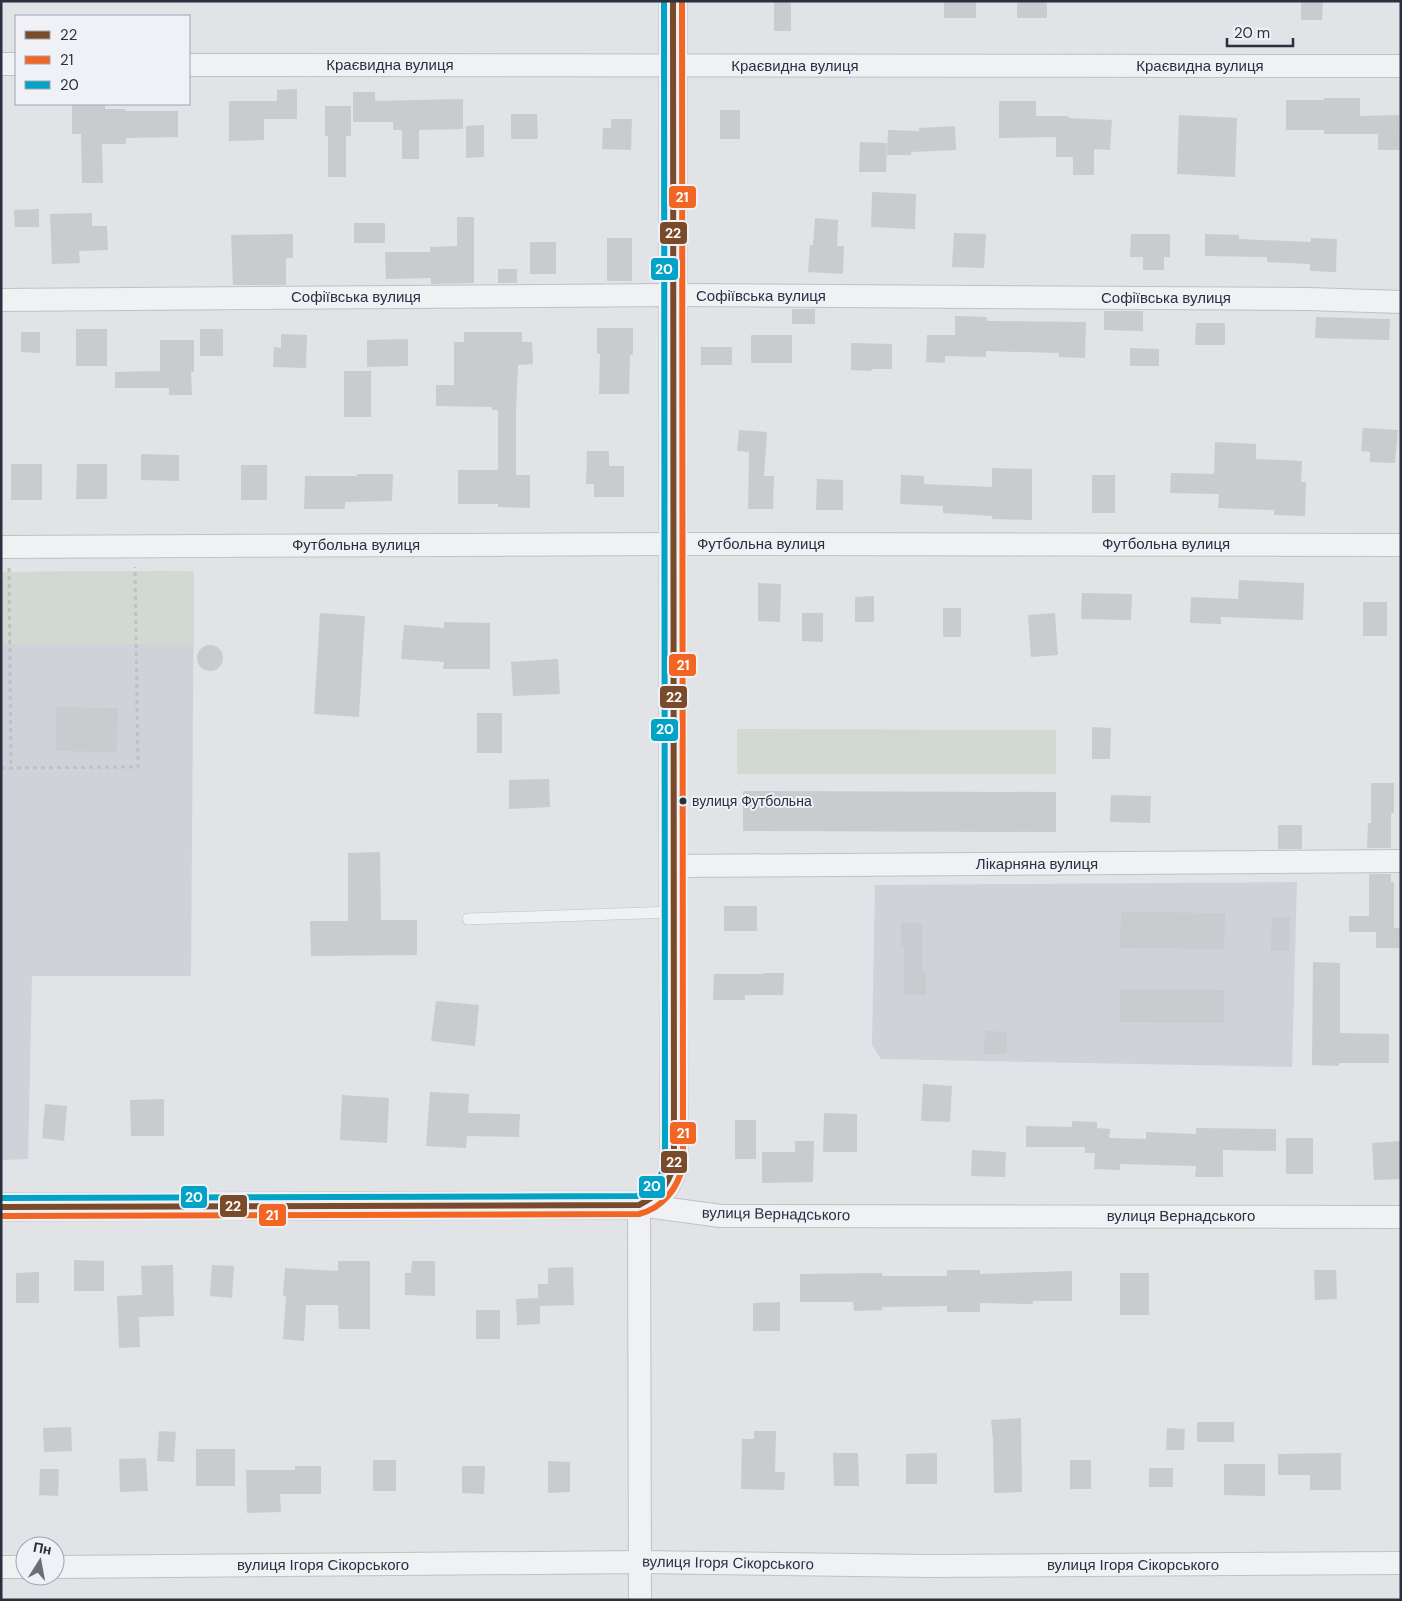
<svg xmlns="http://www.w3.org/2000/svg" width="1402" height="1601" viewBox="0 0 1402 1601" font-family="'DM Sans',sans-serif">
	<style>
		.built { fill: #d0d2d9 }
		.green { fill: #d1d9d2 }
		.building { fill: #c9cbce }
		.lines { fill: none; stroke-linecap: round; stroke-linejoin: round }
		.service-casing { stroke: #bfc1c4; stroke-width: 12 }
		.minor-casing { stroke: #bfc1c4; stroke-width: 24 }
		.tertiary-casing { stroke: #bfc1c4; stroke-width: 29 }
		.path { stroke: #c0c1c6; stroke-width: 3; stroke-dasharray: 4 4; stroke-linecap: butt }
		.service { stroke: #f0f1f3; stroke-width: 11 }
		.minor { stroke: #f0f1f3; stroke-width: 22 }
		.tertiary { stroke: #f0f1f3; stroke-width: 28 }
		.bus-1-casing { stroke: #eff1f6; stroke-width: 10 }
		.bus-2-casing { stroke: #eff1f6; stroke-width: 10 }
		.bus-3-casing { stroke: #eff1f6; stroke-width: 10 }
		.bus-1 { stroke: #7a4b2a; stroke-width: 6 }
		.bus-2 { stroke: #f26522; stroke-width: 6 }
		.bus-3 { stroke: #02a3c7; stroke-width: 6 }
		.bus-dot { fill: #29303e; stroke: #eff1f6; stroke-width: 2 }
		.labels { text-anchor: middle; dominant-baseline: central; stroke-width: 4; stroke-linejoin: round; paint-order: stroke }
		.bus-label { font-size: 14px; fill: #29303e; stroke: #eff1f6; text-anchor: start }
		.street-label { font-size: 15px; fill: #29303e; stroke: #eff1f6 }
		.line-badge { stroke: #eff1f6; stroke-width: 2 }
		.badge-label { font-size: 14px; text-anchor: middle; font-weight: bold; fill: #fff }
	</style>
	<rect width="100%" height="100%" fill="#e1e3e6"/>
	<g class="built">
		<polygon points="194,571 191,976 32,976 28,1159 1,1160 1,572"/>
		<polygon points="1297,882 1292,1067 881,1059 872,1045 875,885"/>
	</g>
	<g class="green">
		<polygon points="194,571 194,645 1,644 1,572"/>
		<polygon points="737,729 1056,730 1056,774 737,774"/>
	</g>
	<g class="building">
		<rect x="774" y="1" width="17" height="30"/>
		<rect x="944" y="1" width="32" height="17"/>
		<rect x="1017" y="1" width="30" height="17"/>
		<polygon points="1301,1 1323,1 1322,20 1301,20"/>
		<polygon points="297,89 297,119 264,119 264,140 229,141 229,101 277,101 277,90"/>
		<polygon points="353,92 375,92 375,101 463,99 463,129 419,130 419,159 402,159 402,130 393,130 393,122 353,122"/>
		<polygon points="1324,98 1360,98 1360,116 1399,115 1400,150 1378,150 1378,134 1324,134 1324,130 1286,130 1286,100 1324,100"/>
		<polygon points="999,101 1036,101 1036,116 1069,116 1068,118 1112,120 1110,150 1094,149 1094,175 1073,175 1073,157 1056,157 1056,137 999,138"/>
		<polygon points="72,104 105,104 105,109 125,109 125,111 178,111 178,137 126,138 126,144 102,144 103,183 82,183 81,134 72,134"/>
		<polygon points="325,106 351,106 351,136 346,136 346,177 328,177 328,136 325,136"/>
		<rect x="720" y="110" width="20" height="29"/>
		<polygon points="511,114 537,114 538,139 511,139"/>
		<polygon points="1179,115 1237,118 1235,177 1177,174"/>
		<polygon points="611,119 632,119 631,150 602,149 603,128 611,128"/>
		<polygon points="484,125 484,157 466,158 466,126"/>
		<polygon points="955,126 956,150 911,152 911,155 887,155 888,130 919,131 919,128"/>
		<polygon points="860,142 887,143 886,172 859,172"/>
		<polygon points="872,192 916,194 915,229 871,227"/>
		<polygon points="39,209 39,227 15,227 14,210"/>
		<polygon points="92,213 92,226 107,226 108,250 79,251 80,263 52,264 50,214"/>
		<polygon points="457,217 474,217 474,283 431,284 431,278 386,279 385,252 430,252 430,247 457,246"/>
		<polygon points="815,218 838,220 837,246 844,246 843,274 808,272 810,245 813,245"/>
		<rect x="354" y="223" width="31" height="20"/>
		<polygon points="954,233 986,234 984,268 952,267"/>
		<polygon points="293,234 293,258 286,258 286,285 233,285 231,235"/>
		<polygon points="1131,234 1170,234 1170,257 1164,257 1164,270 1143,270 1143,257 1130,257"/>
		<polygon points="1205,234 1239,235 1239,239 1311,242 1311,238 1337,239 1336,272 1310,271 1310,264 1267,262 1267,257 1205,256"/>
		<rect x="607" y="238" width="25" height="43"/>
		<rect x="530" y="242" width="26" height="32"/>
		<rect x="498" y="269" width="19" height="14"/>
		<rect x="792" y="309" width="23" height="15"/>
		<polygon points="1104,311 1143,311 1143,331 1104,330"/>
		<polygon points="955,316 987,317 987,321 1086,322 1085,358 1059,357 1059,353 986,351 986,357 945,356 945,363 926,362 927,335 955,335"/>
		<polygon points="1316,317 1390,319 1389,340 1315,338"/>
		<polygon points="1196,323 1225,323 1225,345 1195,345"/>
		<polygon points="597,328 633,328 633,355 630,355 629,394 599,394 600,354 597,354"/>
		<rect x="76" y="329" width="31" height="37"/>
		<rect x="200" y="329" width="23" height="27"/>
		<polygon points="21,332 40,332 40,353 21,352"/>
		<polygon points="464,332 522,332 522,342 532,342 533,364 518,365 516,410 516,475 530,475 530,508 498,507 498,504 458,504 458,470 498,470 498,410 492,410 492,407 436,406 436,385 454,385 454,342 464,342"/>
		<polygon points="281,334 307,335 306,368 273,367 274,347 281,348"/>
		<rect x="751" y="335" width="41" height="28"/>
		<polygon points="408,339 408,366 367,367 367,340"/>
		<polygon points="160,340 194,340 194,372 191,372 192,395 169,395 169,388 115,388 115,372 160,371"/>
		<polygon points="851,343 892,344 892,369 872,369 871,371 851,370"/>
		<rect x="701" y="347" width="31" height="18"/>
		<polygon points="1130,348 1159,349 1159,366 1130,366"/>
		<rect x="344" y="371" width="27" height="46"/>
		<polygon points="1363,428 1398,430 1395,463 1370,462 1370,452 1361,451"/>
		<polygon points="739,430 767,432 764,476 774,476 773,509 748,509 749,452 737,451"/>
		<polygon points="1215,442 1256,444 1256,459 1302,461 1301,482 1306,482 1305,516 1274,515 1274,510 1218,508 1219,494 1170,493 1171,473 1214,474"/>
		<polygon points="587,451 609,451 609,466 624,466 624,497 594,497 594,484 586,484"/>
		<polygon points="141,454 179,455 179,481 141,480"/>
		<rect x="11" y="464" width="31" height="36"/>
		<polygon points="77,464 107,464 107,499 76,499"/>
		<rect x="241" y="465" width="26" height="35"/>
		<polygon points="992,468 1032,469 1032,520 992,519 992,516 943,513 943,506 900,504 901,475 924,476 924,484 992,487"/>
		<polygon points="357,474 393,474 392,501 345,502 345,509 304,509 305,476 357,476"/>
		<rect x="1092" y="475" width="23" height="38"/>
		<polygon points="817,479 843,480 843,510 816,510"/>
		<polygon points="1239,580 1304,583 1303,620 1221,617 1221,624 1190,623 1191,597 1238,599"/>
		<polygon points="758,583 781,584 780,622 758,621"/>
		<polygon points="1082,593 1132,594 1131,620 1081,619"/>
		<polygon points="874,596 874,622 855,622 855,597"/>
		<rect x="1363" y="602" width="24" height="34"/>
		<rect x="943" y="608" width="18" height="29"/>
		<polygon points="320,613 365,616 359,717 314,714"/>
		<polygon points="802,613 823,613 823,642 802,641"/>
		<polygon points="1055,613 1058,655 1031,657 1028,615"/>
		<polygon points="444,622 490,623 490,669 443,669 444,662 401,659 404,625 444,628"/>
		<circle cx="210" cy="658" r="13"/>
		<polygon points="558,659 560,694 513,696 511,662"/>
		<polygon points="56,707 118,708 117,752 56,751"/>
		<rect x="477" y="713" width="25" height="40"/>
		<polygon points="1092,727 1111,728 1110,759 1092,759"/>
		<polygon points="549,779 550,807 509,809 509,780"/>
		<polygon points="1371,783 1394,783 1394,813 1391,813 1391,848 1367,848 1368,823 1371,823"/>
		<polygon points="743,791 1056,792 1056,832 743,831"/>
		<polygon points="1111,795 1151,796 1150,823 1110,822"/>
		<rect x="1278" y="825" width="24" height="24"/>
		<polygon points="380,852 381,920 417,920 417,955 311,956 310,921 348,921 348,853"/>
		<polygon points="1369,874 1391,874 1391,882 1394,882 1394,928 1400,928 1399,948 1376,948 1376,932 1349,932 1349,916 1369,916"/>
		<rect x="724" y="906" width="33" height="25"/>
		<polygon points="1121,912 1225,913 1224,949 1120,948"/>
		<polygon points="1272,917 1290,917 1289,951 1271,951"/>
		<polygon points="901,923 922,923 922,972 926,972 926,995 904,995 904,946 901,946"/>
		<polygon points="1313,962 1340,963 1340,1033 1389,1034 1389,1063 1339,1063 1339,1066 1312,1065"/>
		<polygon points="763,973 784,973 783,995 745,995 745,1000 713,1000 714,974 763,974"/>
		<polygon points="1120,989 1224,990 1224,1023 1120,1022"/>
		<polygon points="436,1001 479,1005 475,1046 431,1041"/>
		<polygon points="985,1031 1007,1032 1007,1054 984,1054"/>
		<polygon points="923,1084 952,1086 950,1122 921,1121"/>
		<polygon points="430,1092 469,1094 468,1113 520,1114 519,1137 467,1136 466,1148 426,1146"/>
		<polygon points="342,1095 389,1098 387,1143 340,1140"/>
		<polygon points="164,1099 164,1136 131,1136 130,1100"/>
		<polygon points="45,1104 67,1106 64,1141 42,1138"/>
		<polygon points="824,1113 857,1114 857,1152 823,1152"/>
		<rect x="735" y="1120" width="21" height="39"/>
		<polygon points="1072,1121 1097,1122 1097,1128 1110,1129 1109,1138 1146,1139 1146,1132 1196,1134 1196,1128 1276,1129 1276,1151 1223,1150 1223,1177 1195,1177 1196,1166 1120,1164 1120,1170 1094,1169 1095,1153 1085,1153 1085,1147 1026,1147 1026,1126 1072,1127"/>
		<rect x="1286" y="1138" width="27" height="36"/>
		<polygon points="795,1141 814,1141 813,1182 762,1183 762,1152 795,1152"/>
		<polygon points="1401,1141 1401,1179 1374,1180 1372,1143"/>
		<polygon points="972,1150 1006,1152 1005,1177 971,1176"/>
		<polygon points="74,1260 104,1261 104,1291 74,1291"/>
		<polygon points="338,1261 370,1261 370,1329 339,1329 338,1305 306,1305 304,1341 283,1339 286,1296 283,1296 285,1268 338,1271"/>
		<polygon points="412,1261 435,1261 435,1296 405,1295 405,1273 411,1273"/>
		<polygon points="173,1265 174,1316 139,1317 140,1347 119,1348 117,1296 142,1295 141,1266"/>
		<polygon points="212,1265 234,1266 232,1298 210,1296"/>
		<polygon points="573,1267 574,1305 540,1306 540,1324 517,1325 516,1299 538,1298 538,1284 548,1284 548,1268"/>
		<polygon points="947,1270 980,1270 980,1274 1072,1271 1072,1301 1033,1301 1033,1304 980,1303 980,1312 947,1312 947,1306 882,1307 882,1310 854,1311 853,1302 800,1302 800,1274 882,1273 882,1276 947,1276"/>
		<polygon points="1314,1270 1336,1270 1337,1299 1315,1300"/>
		<polygon points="39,1272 39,1303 16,1303 16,1273"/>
		<rect x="1120" y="1273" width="29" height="42"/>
		<polygon points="780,1302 780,1331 753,1331 753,1303"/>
		<rect x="476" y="1310" width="24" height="29"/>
		<polygon points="1021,1418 1022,1492 994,1493 993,1439 991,1420"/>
		<rect x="1197" y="1422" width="37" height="20"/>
		<polygon points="71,1427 72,1451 44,1452 43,1428"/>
		<polygon points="1167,1428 1185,1429 1184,1450 1166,1450"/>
		<polygon points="159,1431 176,1432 174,1462 157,1461"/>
		<polygon points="754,1431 776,1431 775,1472 785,1472 784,1490 741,1489 742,1439 754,1439"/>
		<rect x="196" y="1449" width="39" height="37"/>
		<polygon points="833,1453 858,1453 859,1486 834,1486"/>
		<polygon points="937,1453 937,1484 906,1484 906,1454"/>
		<polygon points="1341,1453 1341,1490 1310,1490 1310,1475 1278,1475 1278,1454"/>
		<polygon points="146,1458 148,1491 120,1492 119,1459"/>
		<rect x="373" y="1460" width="23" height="31"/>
		<rect x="1070" y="1460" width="21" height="29"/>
		<polygon points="548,1461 570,1462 570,1492 548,1493"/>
		<polygon points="1224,1464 1265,1464 1265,1496 1224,1495"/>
		<polygon points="295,1466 321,1466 321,1494 280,1494 281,1512 247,1513 246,1470 295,1470"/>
		<polygon points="462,1466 485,1466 484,1494 462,1493"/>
		<rect x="1149" y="1468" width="24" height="19"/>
		<polygon points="40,1469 59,1469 58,1496 39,1495"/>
	</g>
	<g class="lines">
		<defs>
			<polyline id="service" points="468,919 673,912"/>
			<g id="minor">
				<polyline points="1,64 16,64"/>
				<polyline points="189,65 1401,66"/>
				<polyline points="1,300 674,295 1308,299 1401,302"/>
				<polyline points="1,547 674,544 1401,545"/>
				<polyline points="673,866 1401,861"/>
				<polyline points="1,1567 25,1567"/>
				<polyline points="55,1567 640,1562 929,1566 1401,1563"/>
				<polyline points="640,1600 639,1205 721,1216 1401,1217"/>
			</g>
			<path id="tertiary" d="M1,1207l638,-2c22,-11 28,-15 35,-40l-1,-299v-865"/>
		</defs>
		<use href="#service" class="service-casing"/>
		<use href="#minor" class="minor-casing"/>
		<use href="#tertiary" class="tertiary-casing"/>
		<g class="path">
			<polyline points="9,568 11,768"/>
			<polyline points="1,768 138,767 135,567"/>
		</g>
		<use href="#service" class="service"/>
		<use href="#minor" class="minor"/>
		<use href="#tertiary" class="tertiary"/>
		<defs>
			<path id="bus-1" d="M1,1207l638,-2c21,-11 28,-17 35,-40l-1,-1164"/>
			<path id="bus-2" d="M1,1216l638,-2c24,-6 39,-26 44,-49l-1,-1164"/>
			<path id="bus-3" d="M1,1198l636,-2c16,-8 23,-15 28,-32l-1,-1163"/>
		</defs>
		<use href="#bus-1" class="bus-1-casing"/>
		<use href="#bus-2" class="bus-2-casing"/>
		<use href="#bus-3" class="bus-3-casing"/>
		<use href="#bus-1" class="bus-1"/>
		<use href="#bus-2" class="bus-2"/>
		<use href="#bus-3" class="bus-3"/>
	</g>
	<circle class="bus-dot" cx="683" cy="801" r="4.5"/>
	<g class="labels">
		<g class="bus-label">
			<text x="692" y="801">вулиця Футбольна</text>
		</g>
		<g class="street-label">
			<text x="390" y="65">Краєвидна вулиця</text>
			<text x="795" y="66">Краєвидна вулиця</text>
			<text x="1200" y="66">Краєвидна вулиця</text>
			<text x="761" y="296">Софіївська вулиця</text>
			<text x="356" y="297">Софіївська вулиця</text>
			<text x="1166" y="298">Софіївська вулиця</text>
			<text x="761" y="544">Футбольна вулиця</text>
			<text x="1166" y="544">Футбольна вулиця</text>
			<text x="356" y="545">Футбольна вулиця</text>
			<text x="1037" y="864">Лікарняна вулиця</text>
			<text transform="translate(776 1214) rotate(1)">вулиця Вернадського</text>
			<text x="1181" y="1216">вулиця Вернадського</text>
			<text transform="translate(728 1563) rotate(1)">вулиця Ігоря Сікорського</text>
			<text x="323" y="1565">вулиця Ігоря Сікорського</text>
			<text x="1133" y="1565">вулиця Ігоря Сікорського</text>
		</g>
	</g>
	<g class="line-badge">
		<rect x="668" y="185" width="29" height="24" rx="5" fill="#f26522"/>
		<rect x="659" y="221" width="29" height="24" rx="5" fill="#7a4b2a"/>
		<rect x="650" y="257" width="29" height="24" rx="5" fill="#02a3c7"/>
		<rect x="668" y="653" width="29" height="24" rx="5" fill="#f26522"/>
		<rect x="659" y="685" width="29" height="24" rx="5" fill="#7a4b2a"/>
		<rect x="650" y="718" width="29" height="24" rx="5" fill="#02a3c7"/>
		<rect x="669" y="1121" width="28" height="24" rx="5" fill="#f26522"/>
		<rect x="660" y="1150" width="28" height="24" rx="5" fill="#7a4b2a"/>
		<rect x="638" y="1175" width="28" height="24" rx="5" fill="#02a3c7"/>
		<rect x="180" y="1185" width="28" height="24" rx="5" fill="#02a3c7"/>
		<rect x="219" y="1194" width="29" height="24" rx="5" fill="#7a4b2a"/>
		<rect x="258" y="1203" width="29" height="24" rx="5" fill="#f26522"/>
	</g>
	<g class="badge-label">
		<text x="682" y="202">21</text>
		<text x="673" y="238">22</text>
		<text x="664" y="274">20</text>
		<text x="683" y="670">21</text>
		<text x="674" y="702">22</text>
		<text x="665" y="734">20</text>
		<text x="683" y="1138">21</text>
		<text x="674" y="1167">22</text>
		<text x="652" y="1191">20</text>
		<text x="194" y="1202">20</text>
		<text x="233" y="1211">22</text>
		<text x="272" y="1220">21</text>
	</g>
	<rect width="1402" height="1601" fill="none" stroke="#29303e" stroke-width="5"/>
	<rect x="15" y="15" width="175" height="90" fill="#eff1f6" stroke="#a0a4ac"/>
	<rect x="25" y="31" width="25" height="8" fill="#7a4b2a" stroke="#a0a4ac"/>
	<text x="60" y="40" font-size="15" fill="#29303e">22</text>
	<rect x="25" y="56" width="25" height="8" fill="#f26522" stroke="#a0a4ac"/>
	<text x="60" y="65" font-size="15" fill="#29303e">21</text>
	<rect x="25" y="81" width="25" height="8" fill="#02a3c7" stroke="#a0a4ac"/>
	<text x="60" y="90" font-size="15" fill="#29303e">20</text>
	<g transform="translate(40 1561) rotate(11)"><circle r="24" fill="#eff1f6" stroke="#a0a4ac"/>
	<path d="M0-4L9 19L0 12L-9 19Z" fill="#696f79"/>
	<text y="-8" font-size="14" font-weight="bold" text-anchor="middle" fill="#29303e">Пн</text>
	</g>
	<path d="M1227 38v8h66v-8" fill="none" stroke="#29303e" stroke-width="2.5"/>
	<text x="1234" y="38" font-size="15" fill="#29303e" stroke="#eff1f6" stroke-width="4" paint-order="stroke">20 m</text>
</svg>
